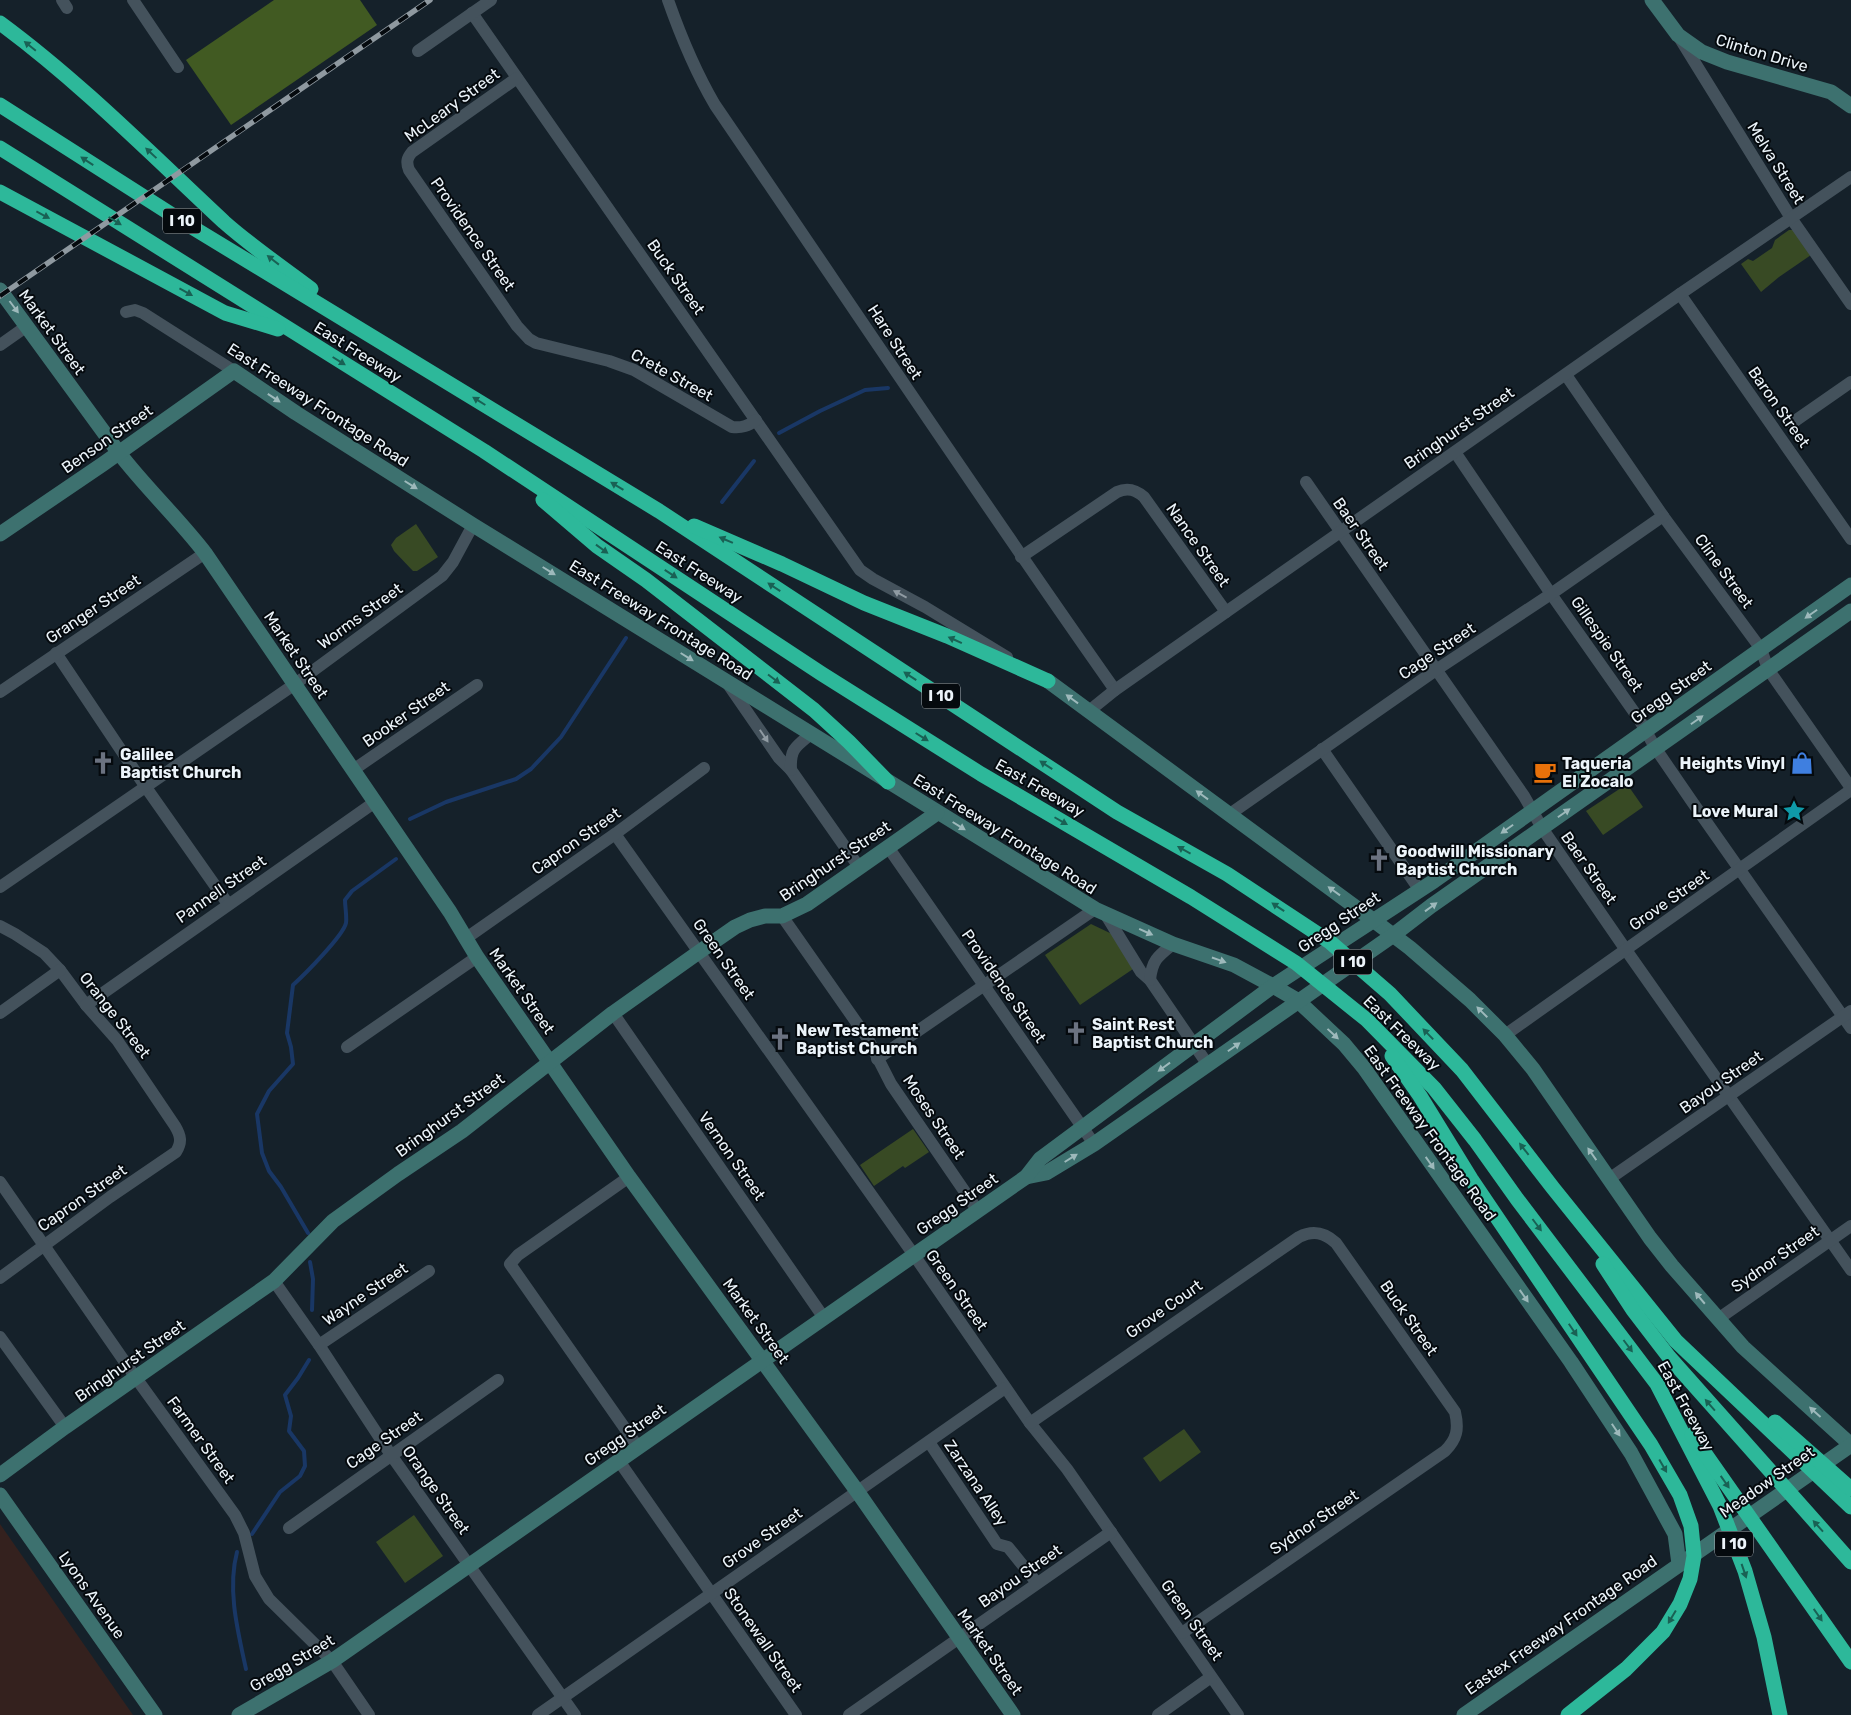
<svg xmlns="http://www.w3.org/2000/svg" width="1851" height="1715" viewBox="0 0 1851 1715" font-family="Rubik,sans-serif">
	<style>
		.education { fill: #34211e }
		.green { fill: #384a24 }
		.forest { fill: #415a22 }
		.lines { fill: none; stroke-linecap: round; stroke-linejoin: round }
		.stream { stroke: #193765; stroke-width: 4 }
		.street { stroke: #44525c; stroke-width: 12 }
		.secondary { stroke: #3d716f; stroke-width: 15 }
		.highway { stroke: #2db89a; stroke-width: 15 }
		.rail-casing { stroke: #8f99a0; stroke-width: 5.5 }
		.rail { stroke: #050a0e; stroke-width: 4; stroke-dasharray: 11; stroke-linecap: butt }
		.oneway { fill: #196154 }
		.oneway2 { fill: #9db9bb }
		.oneway3 { fill: #909ba3 }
		.labels { text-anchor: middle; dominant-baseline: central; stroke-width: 4; stroke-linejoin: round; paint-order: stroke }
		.shield { fill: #050a0e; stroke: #a7aeb3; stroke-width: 1 }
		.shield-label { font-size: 15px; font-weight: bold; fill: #ecf4fa }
		.street-label { font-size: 16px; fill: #ecf4fa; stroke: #050a0e }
		.poi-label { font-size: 16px; font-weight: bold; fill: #ecf4fa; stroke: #050a0e; text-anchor: start }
	</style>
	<rect width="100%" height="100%" fill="#15212a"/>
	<polygon class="education" points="0,1524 133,1715 0,1715"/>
	<g class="green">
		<polygon points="1789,230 1794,230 1811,255 1779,277 1761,292 1741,264 1748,259 1753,261 1772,248 1775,240"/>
		<polygon points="416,524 438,557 417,571 413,571 394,551 391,545 396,538"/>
		<polygon points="1627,784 1643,807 1603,835 1586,811"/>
		<polygon points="1091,924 1112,934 1133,969 1080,1005 1045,955"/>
		<polygon points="913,1129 929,1152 905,1168 903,1166 874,1186 860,1165"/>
		<polygon points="1184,1429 1201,1452 1160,1482 1143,1458"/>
		<polygon points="414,1515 443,1556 405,1583 376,1542"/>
	</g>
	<polygon class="forest" points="274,0 360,0 377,25 231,125 186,60"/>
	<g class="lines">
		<g class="stream">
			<polyline points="779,433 820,411 865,390 888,388"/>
			<polyline points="722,502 754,461"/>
			<polyline points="410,819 446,802 516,779 531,769 561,737 626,638"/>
			<path d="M308,1233l-27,-46 -12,-16 -7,-18 -5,-39 12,-23 24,-27 -2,-17 -4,-14 6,-48c11,-10 50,-49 53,-62 1,-7 -1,-16 -1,-23l7,-9 44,-32"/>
			<polyline points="310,1262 313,1279 312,1310"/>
			<polyline points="252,1534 280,1492 300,1476 305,1466 304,1451 289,1431 291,1416 285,1395 298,1378 309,1360"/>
			<path d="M237,1552c-10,38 1,80 9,117"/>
		</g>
		<g class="street">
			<polyline points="62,0 67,8"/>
			<polyline points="133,0 178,67"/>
			<path d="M668,0c13,37 27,71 47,105 133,195 264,392 400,585"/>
			<polyline points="472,13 860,570 873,579 925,607 1007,657"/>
			<polyline points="1679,37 1791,218 1851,304"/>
			<polyline points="418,51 491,0"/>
			<path d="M517,78l-105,74c-5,6 -6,10 -3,18l108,156 12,13 7,4 73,18 25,9 98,57c10,1 16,-1 24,-7"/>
			<polyline points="1680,294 1851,539"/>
			<polyline points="126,312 135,310 143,313 234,371"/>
			<polyline points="0,345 27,326"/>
			<polyline points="1566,375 1663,516 1761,649 1768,669 1851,788"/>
			<polyline points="1792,423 1851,382"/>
			<polyline points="1455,452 1551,594 1639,719 1656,749 1693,803 1851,1028"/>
			<polyline points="1306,482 1524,796 1542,828 1626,950 1851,1270"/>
			<path d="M1021,557l96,-65c11,-5 19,-2 27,5l82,115"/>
			<polyline points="56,653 145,786 228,904"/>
			<polyline points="728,684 779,758 791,770 859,867"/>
			<polyline points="0,692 205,553"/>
			<polyline points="1089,711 1115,690 1226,612 1680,294 1851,177"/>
			<polyline points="1322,749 1419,889"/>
			<polyline points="353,770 477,685"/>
			<path d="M791,770c-1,-21 4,-23 20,-36"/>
			<polyline points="1230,814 1436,670 1551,594 1663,516"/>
			<polyline points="615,834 914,1255 1030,1423 1067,1469 1238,1715"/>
			<polyline points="888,847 1094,1144"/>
			<polyline points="0,887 295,684 442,576 453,562 473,525"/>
			<polyline points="1106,915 1141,972 1150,980 1208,1065"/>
			<polyline points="782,916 868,1039 891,1084 978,1211"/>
			<path d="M0,926l15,8 29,19 16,17 26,35 31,35 58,86c6,10 7,16 1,26l-66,45 -110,81"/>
			<polyline points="465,939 615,834 704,768"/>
			<path d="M1150,980c2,-20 8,-24 23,-36"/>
			<polyline points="86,1005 375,802"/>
			<polyline points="0,1013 60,970"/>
			<polyline points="613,1013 824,1318"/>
			<polyline points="1505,1035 1851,790"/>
			<polyline points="347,1047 477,957"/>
			<polyline points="877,1059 1095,909"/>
			<polyline points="629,1177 518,1255 510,1264 638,1447"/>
			<polyline points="1609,1179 1851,1011"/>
			<polyline points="0,1182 136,1378 235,1515 244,1533 255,1576 269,1599 332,1661 369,1715"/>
			<polyline points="274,1281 319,1345 391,1455 575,1715"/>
			<polyline points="1718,1319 1851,1226"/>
			<polyline points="0,1337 65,1427"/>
			<polyline points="319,1345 429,1271"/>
			<path d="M1030,1423l269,-186c14,-7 25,-5 37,6l119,169c4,17 2,27 -10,39l-263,182"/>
			<polyline points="929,1442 997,1544 1008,1547 1037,1583"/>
			<polyline points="619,1461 796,1715"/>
			<polyline points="289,1528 498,1380"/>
			<polyline points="538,1715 1005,1388"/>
			<polyline points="849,1715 1111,1532"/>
			<polyline points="1158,1715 1211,1677"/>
		</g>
		<g class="secondary">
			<polyline points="1652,0 1678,35 1702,52 1727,62 1831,92 1851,106"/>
			<path d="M0,290l119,163c27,35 59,65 86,100l245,359 27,45 152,220 228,314 156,224"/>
			<polyline points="0,534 103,464 234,371 296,413 473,525 1095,909 1173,944 1234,965 1273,986 1297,1000 1344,1044 1364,1068 1571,1362 1631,1453 1675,1534 1679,1564"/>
			<polyline points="1048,681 1373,920 1410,948 1470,1000 1505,1035 1533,1069 1650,1238 1672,1266 1743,1347 1851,1445"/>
			<polyline points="1026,1177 1046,1173 1094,1144 1392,936 1431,906 1851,611"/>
			<polyline points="0,1475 65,1427 274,1281 333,1221 398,1174 462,1131 613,1013 699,952 735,927 750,920 765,916 782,916 807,904 937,813"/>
			<polyline points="0,1495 155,1715"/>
			<polyline points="239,1715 332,1661 1026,1177 1040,1159 1273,986 1434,881 1851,585"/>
			<polyline points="1464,1715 1851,1445"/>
		</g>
		<g class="highway">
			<path d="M0,23c80,59 151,131 224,199 27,24 58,45 87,67"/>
			<polyline points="0,105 177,218 659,511 1117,812 1227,874 1330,942 1390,994 1462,1070 1553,1188 1676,1341 1851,1507"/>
			<polyline points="0,148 484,451 822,674 981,774 1191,897 1296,963 1367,1020 1434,1088 1475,1140 1517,1199 1657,1384 1720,1506 1745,1571 1764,1637 1780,1715"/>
			<polyline points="0,192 225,313 278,329"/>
			<polyline points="543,500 597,546 646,580 814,710 849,742 888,782"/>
			<polyline points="694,526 782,564 864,603 947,636 1048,681"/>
			<polyline points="1392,1056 1420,1096 1471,1179 1651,1445 1680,1495 1691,1526 1694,1556 1690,1579 1680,1604 1663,1632 1626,1669 1568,1715"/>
			<polyline points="1603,1264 1633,1310 1669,1357 1851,1562"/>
			<polyline points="1775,1422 1851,1489"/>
			<polyline points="1692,1435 1851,1662"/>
		</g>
		<defs>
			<polyline id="rail" points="0,296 430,0"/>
		</defs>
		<use href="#rail" class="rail-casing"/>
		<use href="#rail" class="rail"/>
	</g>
	<defs><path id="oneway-solid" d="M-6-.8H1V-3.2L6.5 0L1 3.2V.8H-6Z" transform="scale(1.25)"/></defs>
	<g class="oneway">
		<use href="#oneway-solid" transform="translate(30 46) rotate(-141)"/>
		<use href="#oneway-solid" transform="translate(151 153) rotate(-137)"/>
		<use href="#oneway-solid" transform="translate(87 161) rotate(-147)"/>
		<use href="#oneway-solid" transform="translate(43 215) rotate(28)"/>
		<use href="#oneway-solid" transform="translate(115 221) rotate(32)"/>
		<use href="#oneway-solid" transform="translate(273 260) rotate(-142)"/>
		<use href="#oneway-solid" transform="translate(186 292) rotate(29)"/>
		<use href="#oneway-solid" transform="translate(339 361) rotate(32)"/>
		<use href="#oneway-solid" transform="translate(479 401) rotate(-148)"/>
		<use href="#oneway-solid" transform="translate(617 486) rotate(-149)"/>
		<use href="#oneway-solid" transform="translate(726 540) rotate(-157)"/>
		<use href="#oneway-solid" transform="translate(602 549) rotate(36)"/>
		<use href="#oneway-solid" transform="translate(671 574) rotate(33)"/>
		<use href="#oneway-solid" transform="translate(774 587) rotate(-147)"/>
		<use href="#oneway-solid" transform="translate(955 640) rotate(-156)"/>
		<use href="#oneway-solid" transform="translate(910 676) rotate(-147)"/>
		<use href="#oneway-solid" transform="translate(774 679) rotate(37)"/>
		<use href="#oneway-solid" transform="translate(922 737) rotate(32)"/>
		<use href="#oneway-solid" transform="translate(1046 765) rotate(-147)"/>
		<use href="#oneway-solid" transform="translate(1061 821) rotate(30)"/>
		<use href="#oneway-solid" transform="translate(1184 850) rotate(-151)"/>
		<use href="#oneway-solid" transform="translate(1278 907) rotate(-146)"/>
		<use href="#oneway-solid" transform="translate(1428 1034) rotate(-134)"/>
		<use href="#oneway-solid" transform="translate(1524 1149) rotate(-128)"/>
		<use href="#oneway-solid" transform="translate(1537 1225) rotate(53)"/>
		<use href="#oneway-solid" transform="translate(1573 1330) rotate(56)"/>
		<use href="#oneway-solid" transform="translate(1628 1346) rotate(53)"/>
		<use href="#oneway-solid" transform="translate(1710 1405) rotate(-131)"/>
		<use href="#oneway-solid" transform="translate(1663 1466) rotate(60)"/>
		<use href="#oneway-solid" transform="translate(1725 1482) rotate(55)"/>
		<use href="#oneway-solid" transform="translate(1818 1526) rotate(-132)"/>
		<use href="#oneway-solid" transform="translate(1744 1571) rotate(71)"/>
		<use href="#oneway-solid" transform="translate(1818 1615) rotate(55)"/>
		<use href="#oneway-solid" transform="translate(1672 1617) rotate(121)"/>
	</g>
	<g class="oneway2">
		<use href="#oneway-solid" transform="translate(14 307) rotate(53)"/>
		<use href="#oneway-solid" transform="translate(274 398) rotate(34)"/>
		<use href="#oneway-solid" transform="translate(411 485) rotate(32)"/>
		<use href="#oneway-solid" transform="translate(549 571) rotate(32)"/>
		<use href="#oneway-solid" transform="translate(1811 614) rotate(145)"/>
		<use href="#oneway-solid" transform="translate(687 657) rotate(32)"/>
		<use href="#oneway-solid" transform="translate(1072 699) rotate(-144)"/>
		<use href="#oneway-solid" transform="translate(1697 720) rotate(-35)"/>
		<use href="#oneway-solid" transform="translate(1202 795) rotate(-144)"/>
		<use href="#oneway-solid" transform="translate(1564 813) rotate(-35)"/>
		<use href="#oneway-solid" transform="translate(959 826) rotate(32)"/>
		<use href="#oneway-solid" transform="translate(1507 829) rotate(145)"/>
		<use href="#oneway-solid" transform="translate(1334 891) rotate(-144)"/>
		<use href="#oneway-solid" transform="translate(1431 907) rotate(-36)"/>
		<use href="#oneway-solid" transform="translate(1146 932) rotate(24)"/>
		<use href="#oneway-solid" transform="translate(1219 960) rotate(19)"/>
		<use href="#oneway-solid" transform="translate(1482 1012) rotate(-135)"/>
		<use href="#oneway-solid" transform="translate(1333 1034) rotate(43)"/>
		<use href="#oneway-solid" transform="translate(1234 1047) rotate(-35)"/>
		<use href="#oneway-solid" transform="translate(1164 1067) rotate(144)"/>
		<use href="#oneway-solid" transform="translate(1592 1154) rotate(-125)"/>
		<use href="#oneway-solid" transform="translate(1071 1158) rotate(-32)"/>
		<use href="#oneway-solid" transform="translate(1430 1163) rotate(55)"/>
		<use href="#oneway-solid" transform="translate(1524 1296) rotate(55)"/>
		<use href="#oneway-solid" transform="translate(1700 1298) rotate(-130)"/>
		<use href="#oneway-solid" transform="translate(1815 1412) rotate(-138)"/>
		<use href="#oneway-solid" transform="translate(1616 1430) rotate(56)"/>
	</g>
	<g class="oneway3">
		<use href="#oneway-solid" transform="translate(900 594) rotate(-152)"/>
		<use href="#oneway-solid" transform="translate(764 736) rotate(56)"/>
	</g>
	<defs>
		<symbol id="church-bare" viewBox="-9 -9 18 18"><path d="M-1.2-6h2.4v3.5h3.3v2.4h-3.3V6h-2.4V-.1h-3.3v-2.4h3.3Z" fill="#6b7280" stroke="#050a0e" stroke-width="2.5" paint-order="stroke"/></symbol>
		<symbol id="shop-bare" viewBox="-9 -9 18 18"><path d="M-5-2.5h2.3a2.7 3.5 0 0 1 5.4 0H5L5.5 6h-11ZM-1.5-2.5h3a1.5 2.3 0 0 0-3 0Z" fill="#3f7fe0" stroke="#050a0e" stroke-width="2.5" paint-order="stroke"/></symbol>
		<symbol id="cafe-bare" viewBox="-9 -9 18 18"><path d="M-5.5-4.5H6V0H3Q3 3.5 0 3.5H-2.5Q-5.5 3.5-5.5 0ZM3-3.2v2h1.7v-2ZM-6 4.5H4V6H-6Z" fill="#e8710a" stroke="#050a0e" stroke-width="2.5" paint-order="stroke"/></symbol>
		<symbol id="sight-bare" viewBox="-9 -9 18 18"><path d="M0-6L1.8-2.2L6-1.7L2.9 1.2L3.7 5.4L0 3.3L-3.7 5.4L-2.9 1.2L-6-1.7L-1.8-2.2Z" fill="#0f9aa8" stroke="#050a0e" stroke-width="2.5" paint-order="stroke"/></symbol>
	</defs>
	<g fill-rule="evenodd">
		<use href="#church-bare" x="87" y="747" width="32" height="32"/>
		<use href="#shop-bare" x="1786" y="747" width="32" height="32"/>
		<use href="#cafe-bare" x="1529" y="756" width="32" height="32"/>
		<use href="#sight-bare" x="1778" y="795" width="32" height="32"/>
		<use href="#church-bare" x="1363" y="844" width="32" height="32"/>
		<use href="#church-bare" x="1060" y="1017" width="32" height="32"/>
		<use href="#church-bare" x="764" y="1023" width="32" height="32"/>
	</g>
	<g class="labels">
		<g class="shield">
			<rect x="163" y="208.5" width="38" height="25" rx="4"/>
			<rect x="922" y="683.5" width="38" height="25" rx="4"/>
			<rect x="1334" y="949.5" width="38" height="25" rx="4"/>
			<rect x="1715" y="1531.5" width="38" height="25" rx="4"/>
		</g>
		<g class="shield-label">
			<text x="182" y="221">I 10</text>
			<text x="941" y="696">I 10</text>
			<text x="1353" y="962">I 10</text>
			<text x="1734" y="1544">I 10</text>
		</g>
		<g class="street-label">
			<text transform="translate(1762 53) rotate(17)">Clinton Drive</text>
			<text transform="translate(452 105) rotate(-36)">McLeary Street</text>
			<text transform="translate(1776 163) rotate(58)">Melva Street</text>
			<text transform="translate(473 234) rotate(55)">Providence Street</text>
			<text transform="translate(676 277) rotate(55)">Buck Street</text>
			<text transform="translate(52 332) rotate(54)">Market Street</text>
			<text transform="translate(895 342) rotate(57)">Hare Street</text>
			<text transform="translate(358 352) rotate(32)">East Freeway</text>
			<text transform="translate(672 375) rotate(29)">Crete Street</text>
			<text transform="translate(318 405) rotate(33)">East Freeway Frontage Road</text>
			<text transform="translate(1779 407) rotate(55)">Baron Street</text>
			<text transform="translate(1459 428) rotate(-35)">Bringhurst Street</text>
			<text transform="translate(107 439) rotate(-35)">Benson Street</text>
			<text transform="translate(1361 534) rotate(55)">Baer Street</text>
			<text transform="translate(1198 545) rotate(55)">Nance Street</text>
			<text transform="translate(1724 571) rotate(54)">Cline Street</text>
			<text transform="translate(699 572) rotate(33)">East Freeway</text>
			<text transform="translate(93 609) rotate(-34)">Granger Street</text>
			<text transform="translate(360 616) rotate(-36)">Worms Street</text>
			<text transform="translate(661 620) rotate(32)">East Freeway Frontage Road</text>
			<text transform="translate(1607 644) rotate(55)">Gillespie Street</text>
			<text transform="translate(1437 651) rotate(-34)">Cage Street</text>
			<text transform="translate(296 655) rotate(56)">Market Street</text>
			<text transform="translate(1671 692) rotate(-36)">Gregg Street</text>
			<text transform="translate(406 714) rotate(-35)">Booker Street</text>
			<text transform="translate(1040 788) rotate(30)">East Freeway</text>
			<text transform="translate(1005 834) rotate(32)">East Freeway Frontage Road</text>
			<text transform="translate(576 841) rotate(-35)">Capron Street</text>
			<text transform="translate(835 861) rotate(-34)">Bringhurst Street</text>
			<text transform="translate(1589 868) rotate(55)">Baer Street</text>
			<text transform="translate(221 889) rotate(-35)">Pannell Street</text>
			<text transform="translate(1669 900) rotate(-35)">Grove Street</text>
			<text transform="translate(1339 922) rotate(-34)">Gregg Street</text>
			<text transform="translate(724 959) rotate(55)">Green Street</text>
			<text transform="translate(1004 986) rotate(55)">Providence Street</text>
			<text transform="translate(522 991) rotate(55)">Market Street</text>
			<text transform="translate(115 1015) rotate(52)">Orange Street</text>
			<text transform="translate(1402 1033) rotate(44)">East Freeway</text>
			<text transform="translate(1721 1082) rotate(-35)">Bayou Street</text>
			<text transform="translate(450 1115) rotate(-36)">Bringhurst Street</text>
			<text transform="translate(934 1117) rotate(56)">Moses Street</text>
			<text transform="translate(1430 1133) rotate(54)">East Freeway Frontage Road</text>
			<text transform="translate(732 1156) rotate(55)">Vernon Street</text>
			<text transform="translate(82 1198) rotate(-35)">Capron Street</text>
			<text transform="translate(957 1204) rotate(-35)">Gregg Street</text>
			<text transform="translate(1775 1259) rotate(-35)">Sydnor Street</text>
			<text transform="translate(957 1290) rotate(55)">Green Street</text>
			<text transform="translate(365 1294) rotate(-34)">Wayne Street</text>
			<text transform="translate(1164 1309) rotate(-35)">Grove Court</text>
			<text transform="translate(1409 1318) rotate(55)">Buck Street</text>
			<text transform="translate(756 1321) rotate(54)">Market Street</text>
			<text transform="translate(130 1361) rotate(-35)">Bringhurst Street</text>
			<text transform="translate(1686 1406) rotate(61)">East Freeway</text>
			<text transform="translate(625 1435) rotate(-35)">Gregg Street</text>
			<text transform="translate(201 1440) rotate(54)">Farmer Street</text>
			<text transform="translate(384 1440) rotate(-35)">Cage Street</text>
			<text transform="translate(1767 1482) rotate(-35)">Meadow Street</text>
			<text transform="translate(976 1483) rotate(56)">Zarzana Alley</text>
			<text transform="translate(436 1490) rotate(55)">Orange Street</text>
			<text transform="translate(1314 1522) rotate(-34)">Sydnor Street</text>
			<text transform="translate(762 1538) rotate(-35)">Grove Street</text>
			<text transform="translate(1020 1576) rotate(-35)">Bayou Street</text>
			<text transform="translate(92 1595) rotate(55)">Lyons Avenue</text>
			<text transform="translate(1192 1620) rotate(55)">Green Street</text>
			<text transform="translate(1561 1625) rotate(-35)">Eastex Freeway Frontage Road</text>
			<text transform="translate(763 1640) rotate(55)">Stonewall Street</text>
			<text transform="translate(990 1652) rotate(55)">Market Street</text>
			<text transform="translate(292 1663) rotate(-31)">Gregg Street</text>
		</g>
		<g class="poi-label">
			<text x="120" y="754">Galilee<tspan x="120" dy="18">Baptist Church</tspan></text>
			<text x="1562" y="763">Taqueria<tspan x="1562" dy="18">El Zocalo</tspan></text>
			<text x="1785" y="763" text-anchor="end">Heights Vinyl</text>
			<text x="1778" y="811" text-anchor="end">Love Mural</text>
			<text x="1396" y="851">Goodwill Missionary<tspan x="1396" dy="18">Baptist Church</tspan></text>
			<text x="1092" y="1024">Saint Rest<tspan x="1092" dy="18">Baptist Church</tspan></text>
			<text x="796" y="1030">New Testament<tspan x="796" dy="18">Baptist Church</tspan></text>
		</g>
	</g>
</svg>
